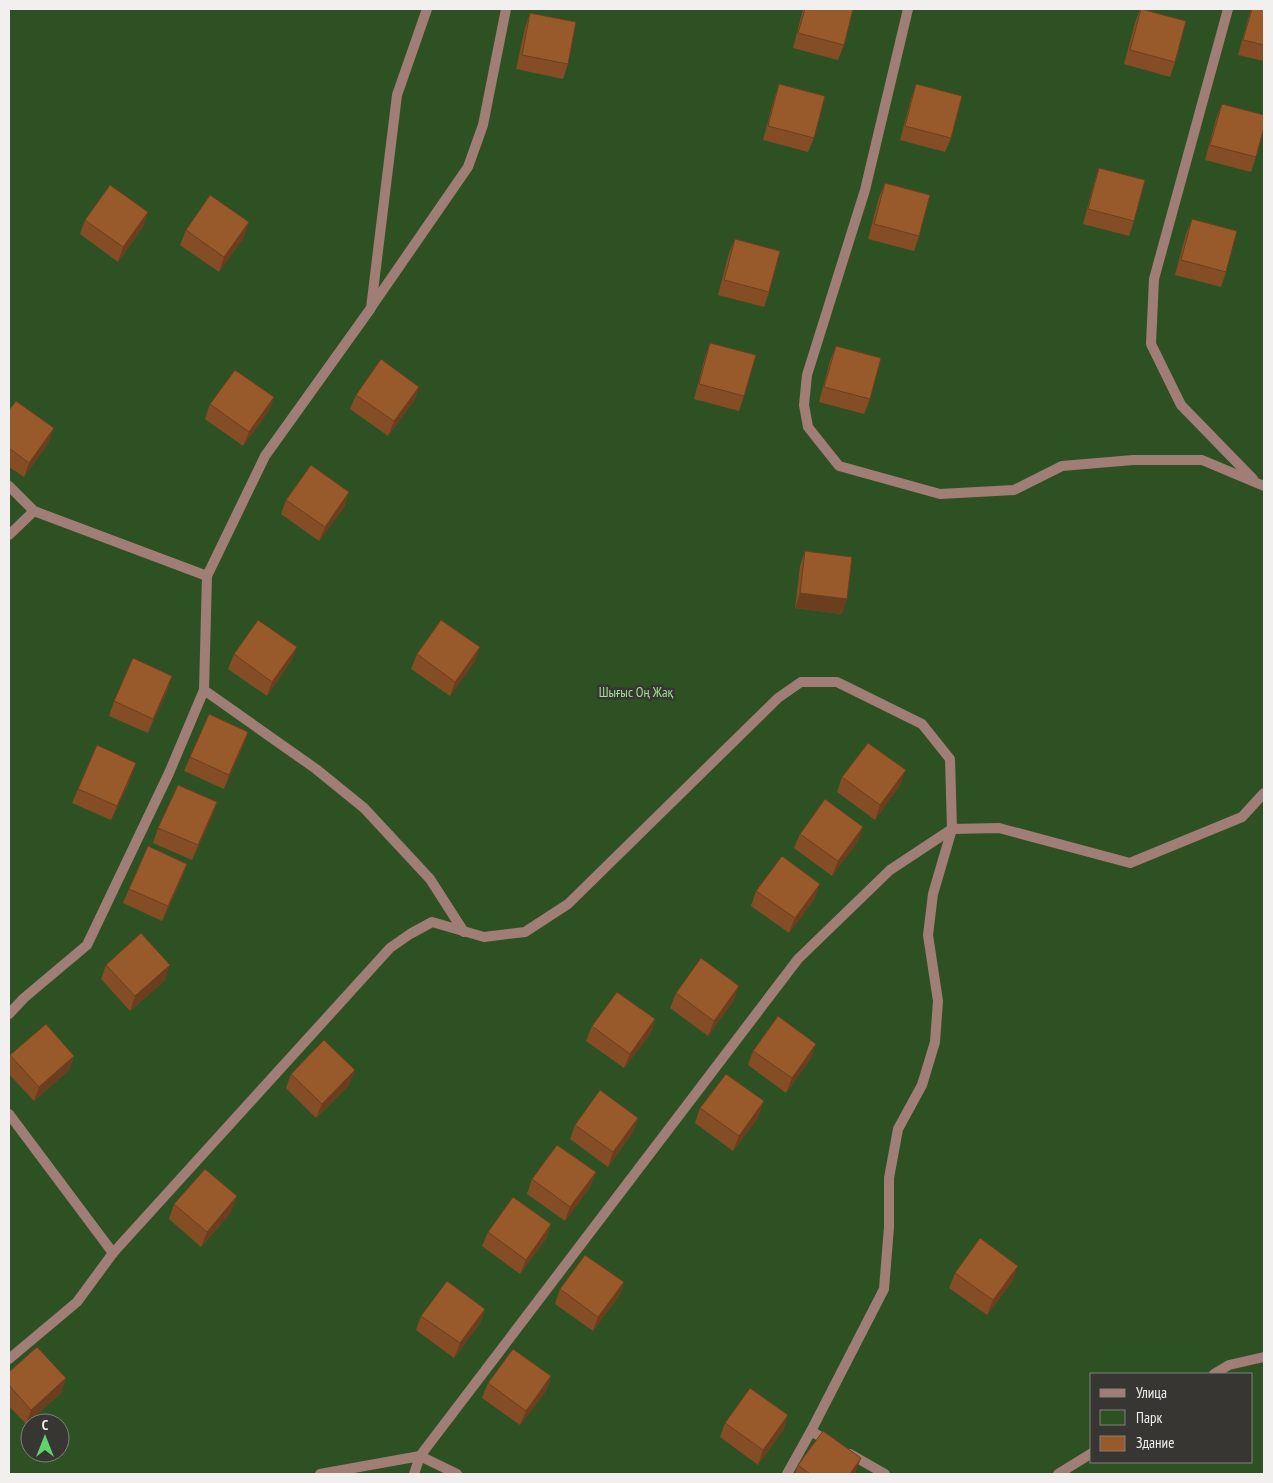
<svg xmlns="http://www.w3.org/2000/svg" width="1273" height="1483" viewBox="0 0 1273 1483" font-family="'PT Sans Narrow',sans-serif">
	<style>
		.green { fill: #2e5124; fill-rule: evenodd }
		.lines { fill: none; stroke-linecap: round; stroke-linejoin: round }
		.service { stroke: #a17e75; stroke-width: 10 }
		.minor { stroke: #a17e75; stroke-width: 10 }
		.wall { fill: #844d25 }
		.shaded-wall { fill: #6b3f1e }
		.building { fill: #995a2b; stroke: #6b3f1e }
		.labels { text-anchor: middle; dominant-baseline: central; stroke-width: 5; stroke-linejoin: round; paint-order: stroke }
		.park-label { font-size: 14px; fill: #9fe28d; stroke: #383633 }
	</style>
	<rect width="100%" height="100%" fill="#383633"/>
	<path class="green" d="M9,9h1255v1465h-1255zM1092,1374h160v88h-160zM30,1423h30v30h-30z"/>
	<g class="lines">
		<g class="service">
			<polyline points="908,9 865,190 807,375 804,405 808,427 839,466 940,494 1014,490 1062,466 1133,460 1202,460 1264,486"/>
			<polyline points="1228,9 1154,279 1151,344 1181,405 1253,479"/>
			<polyline points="372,306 468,167 483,125 506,9"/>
			<polyline points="9,535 34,511"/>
			<polyline points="204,690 316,769 364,808 430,879 464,932"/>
			<polyline points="9,1014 24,998 87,945 169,773 204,690 207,576 265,456 371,308 397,95 427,9"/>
			<polyline points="9,1114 113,1253"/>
			<polyline points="9,1359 77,1302 113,1253 390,948 410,934 432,922 484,937 525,932 568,904 778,698 801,682 837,682 922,724 950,759 952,829 933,894 928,935 938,1001 935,1042 922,1085 898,1129 889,1178 889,1227 884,1289 811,1431"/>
			<polyline points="1214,1374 1229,1365 1264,1357"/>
			<polyline points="850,1454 885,1474"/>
			<polyline points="320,1474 420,1456 457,1474"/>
			<polyline points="787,1474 811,1431 831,1443"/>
			<polyline points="1058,1474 1092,1453"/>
		</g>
		<g class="minor">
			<polyline points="9,486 34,511 207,576"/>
			<polyline points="414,1474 420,1456 798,959 890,870 952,829 999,828 1130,863 1242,817 1264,793"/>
		</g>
	</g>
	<g class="wall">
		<polygon points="803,9 853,9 844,45 838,60 793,48"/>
		<polygon points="1140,9 1175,62 1170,77 1124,64 1135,23"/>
		<polygon points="1251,9 1264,9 1264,61 1238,55"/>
		<polygon points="530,13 568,64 563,79 516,69 525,28"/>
		<polygon points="779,84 814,138 808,152 763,140 774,99"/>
		<polygon points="916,84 951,138 945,152 900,140 911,99"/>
		<polygon points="1222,104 1256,157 1251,172 1205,160 1216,119"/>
		<polygon points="1099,168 1134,221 1129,236 1083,224 1094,183"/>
		<polygon points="885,183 919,236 914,251 868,239 879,197"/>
		<polygon points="148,212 143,227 118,262 80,234 85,220"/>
		<polygon points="1192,219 1226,272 1221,287 1175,275 1186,234"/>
		<polygon points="186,230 244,237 219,272 180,245"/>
		<polygon points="735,239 769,292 764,307 718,295 729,253"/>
		<polygon points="710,343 744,396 739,411 694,399 705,357"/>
		<polygon points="836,346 870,399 864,414 819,402 830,361"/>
		<polygon points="419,387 414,401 388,436 350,409 356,395"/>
		<polygon points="274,397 268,412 243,446 205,419 210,404"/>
		<polygon points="9,410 49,442 24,477 9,467"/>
		<polygon points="349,492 344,507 319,541 281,514 286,500"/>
		<polygon points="805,551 842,614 795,608 800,566"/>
		<polygon points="297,647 291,661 267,696 228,669 234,654"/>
		<polygon points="417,654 475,661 450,696 411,669"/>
		<polygon points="167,691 148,733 109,716 114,701"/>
		<polygon points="248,732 243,746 224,789 184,771 190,757"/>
		<polygon points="842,777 900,785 875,820 837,792"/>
		<polygon points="131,778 111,820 72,803 78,789"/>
		<polygon points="217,802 212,817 192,860 153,843 158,828"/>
		<polygon points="800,834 858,841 832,876 794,848"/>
		<polygon points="187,864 182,878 162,921 123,903 129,889"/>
		<polygon points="756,891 815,898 789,933 751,906"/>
		<polygon points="106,965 165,980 130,1011 101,979"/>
		<polygon points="676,993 734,1000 708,1036 670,1008"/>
		<polygon points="655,1019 650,1034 624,1068 586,1041 592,1026"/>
		<polygon points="753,1051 811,1058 786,1093 748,1065"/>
		<polygon points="10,1055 74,1056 69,1070 34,1101 9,1074 9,1060"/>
		<polygon points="291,1074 349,1085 316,1118 286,1088"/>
		<polygon points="700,1108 759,1116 733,1151 695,1123"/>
		<polygon points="638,1118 633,1132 608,1167 570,1139 575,1125"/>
		<polygon points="596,1172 590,1187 565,1221 527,1194 532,1179"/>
		<polygon points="174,1204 232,1211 201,1247 169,1219"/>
		<polygon points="551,1224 546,1239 520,1274 482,1246 488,1232"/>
		<polygon points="955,1273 1013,1280 987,1315 949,1288"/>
		<polygon points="624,1282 618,1297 593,1331 555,1304 560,1289"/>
		<polygon points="485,1309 480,1323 454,1358 416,1330 421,1316"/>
		<polygon points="9,1372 66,1378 61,1393 26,1424 9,1406"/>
		<polygon points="551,1376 546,1391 520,1425 482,1398 488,1383"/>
		<polygon points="788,1415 783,1430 758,1465 720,1437 725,1423"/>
		<polygon points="798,1465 856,1473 855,1474 795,1474"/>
	</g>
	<g class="shaded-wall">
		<polygon points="148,212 143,227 118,262 123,247"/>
		<polygon points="249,222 244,237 219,272 224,257"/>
		<polygon points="419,387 414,401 388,436 394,421"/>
		<polygon points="274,397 268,412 243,446 249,432"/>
		<polygon points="54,428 49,442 24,477 29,463"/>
		<polygon points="349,492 344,507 319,541 325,527"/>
		<polygon points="800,593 847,599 842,614 795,608"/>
		<polygon points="297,647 291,661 267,696 272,682"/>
		<polygon points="480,647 475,661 450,696 455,682"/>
		<polygon points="172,676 167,691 148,733 153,719"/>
		<polygon points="248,732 243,746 224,789 229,775"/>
		<polygon points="136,763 131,778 111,820 117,806"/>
		<polygon points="906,770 900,785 875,820 880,805"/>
		<polygon points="217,802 212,817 192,860 198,845"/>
		<polygon points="863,827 858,841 832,876 838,861"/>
		<polygon points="187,864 182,878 162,921 168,906"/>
		<polygon points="820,884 815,898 789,933 795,918"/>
		<polygon points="170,965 165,980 130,1011 135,996"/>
		<polygon points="739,986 734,1000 708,1036 714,1021"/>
		<polygon points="655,1019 650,1034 624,1068 630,1054"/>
		<polygon points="816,1044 811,1058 786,1093 792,1078"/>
		<polygon points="74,1056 69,1070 34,1101 39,1087"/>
		<polygon points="355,1070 349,1085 316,1118 322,1104"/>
		<polygon points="764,1101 759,1116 733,1151 739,1136"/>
		<polygon points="638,1118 633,1132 608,1167 613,1152"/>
		<polygon points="596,1172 590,1187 565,1221 570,1207"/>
		<polygon points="237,1196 232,1211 201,1247 207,1232"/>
		<polygon points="551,1224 546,1239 520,1274 526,1260"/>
		<polygon points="1018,1266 1013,1280 987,1315 993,1300"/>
		<polygon points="624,1282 618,1297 593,1331 598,1317"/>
		<polygon points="485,1309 480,1323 454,1358 460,1343"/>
		<polygon points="551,1376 546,1391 520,1425 526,1411"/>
		<polygon points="66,1378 61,1393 26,1424 31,1410"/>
		<polygon points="788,1415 783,1430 758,1465 763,1450"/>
		<polygon points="861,1458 855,1474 850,1474"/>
	</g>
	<g class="building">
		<polygon points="805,9 853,9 844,45 798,33"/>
		<polygon points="1141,9 1186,21 1175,62 1130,50"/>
		<polygon points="1252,9 1264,9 1264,45 1243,40"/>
		<polygon points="530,13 576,22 568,64 522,55"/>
		<polygon points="779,84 825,96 814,138 768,126"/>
		<polygon points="916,84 962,96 951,138 905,126"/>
		<polygon points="1222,104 1264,115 1264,127 1256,157 1210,145"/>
		<polygon points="1099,168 1145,180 1134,221 1088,209"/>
		<polygon points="885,183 930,195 919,236 874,224"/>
		<polygon points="110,185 148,212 123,247 85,220"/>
		<polygon points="210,195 249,222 224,257 186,230"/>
		<polygon points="1192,219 1237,231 1226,272 1181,260"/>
		<polygon points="735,239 780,251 769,292 724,280"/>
		<polygon points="710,343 756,355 744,396 699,384"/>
		<polygon points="836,346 881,358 870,399 824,387"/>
		<polygon points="381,359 419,387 394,421 356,395"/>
		<polygon points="235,370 274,397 249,432 210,404"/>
		<polygon points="16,401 54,428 29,463 9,448 9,410"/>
		<polygon points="311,465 349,492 325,527 286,500"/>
		<polygon points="805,551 852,557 847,599 800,593"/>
		<polygon points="258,620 297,647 272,682 234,654"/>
		<polygon points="441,620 480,647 455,682 417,654"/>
		<polygon points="133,658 172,676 153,719 114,701"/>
		<polygon points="209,714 248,732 229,775 190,757"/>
		<polygon points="868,743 906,770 880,805 842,777"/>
		<polygon points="97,745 136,763 117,806 78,789"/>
		<polygon points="178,785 217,802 198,845 158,828"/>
		<polygon points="825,799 863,827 838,861 800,834"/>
		<polygon points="148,846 187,864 168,906 129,889"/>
		<polygon points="782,856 820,884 795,918 756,891"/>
		<polygon points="141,933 170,965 135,996 106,965"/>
		<polygon points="701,958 739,986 714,1021 676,993"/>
		<polygon points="617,992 655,1019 630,1054 592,1026"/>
		<polygon points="778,1016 816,1044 792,1078 753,1051"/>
		<polygon points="46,1024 74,1056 39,1087 10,1055"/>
		<polygon points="324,1040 355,1070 322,1104 291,1074"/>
		<polygon points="726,1074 764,1101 739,1136 700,1108"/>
		<polygon points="600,1090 638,1118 613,1152 575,1125"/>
		<polygon points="557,1145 596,1172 570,1207 532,1179"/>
		<polygon points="205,1169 237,1196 207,1232 174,1204"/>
		<polygon points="513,1197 551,1224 526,1260 488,1232"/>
		<polygon points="980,1238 1018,1266 993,1300 955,1273"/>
		<polygon points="585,1255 624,1282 598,1317 560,1289"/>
		<polygon points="447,1281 485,1309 460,1343 421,1316"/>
		<polygon points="37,1347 66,1378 31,1410 9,1385 9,1372"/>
		<polygon points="513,1349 551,1376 526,1411 488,1383"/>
		<polygon points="750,1388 788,1415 763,1450 725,1423"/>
		<polygon points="823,1431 861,1458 850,1474 810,1474 798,1465"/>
	</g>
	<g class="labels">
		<g class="park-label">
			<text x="636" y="692">Шығыс Оң Жақ</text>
		</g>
	</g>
	<rect width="1273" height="1483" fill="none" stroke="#f1f0ee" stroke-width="20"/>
	<rect x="1090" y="1373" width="162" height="90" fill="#383633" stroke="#82807e"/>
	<rect x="1100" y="1389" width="25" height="8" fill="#a17e75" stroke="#82807e"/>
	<text x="1136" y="1398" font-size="15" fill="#f1f0ee">Улица</text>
	<rect x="1100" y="1410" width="25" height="15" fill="#2e5124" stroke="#82807e"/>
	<text x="1136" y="1423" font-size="15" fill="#f1f0ee">Парк</text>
	<rect x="1100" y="1436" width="25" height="15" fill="#995a2b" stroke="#82807e"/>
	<text x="1136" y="1448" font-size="15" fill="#f1f0ee">Здание</text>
	<g transform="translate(45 1438)"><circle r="24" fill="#383633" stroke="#82807e"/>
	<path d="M0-4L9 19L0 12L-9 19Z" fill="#5dd56c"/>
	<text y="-8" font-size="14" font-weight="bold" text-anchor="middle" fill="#f1f0ee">С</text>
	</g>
</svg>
